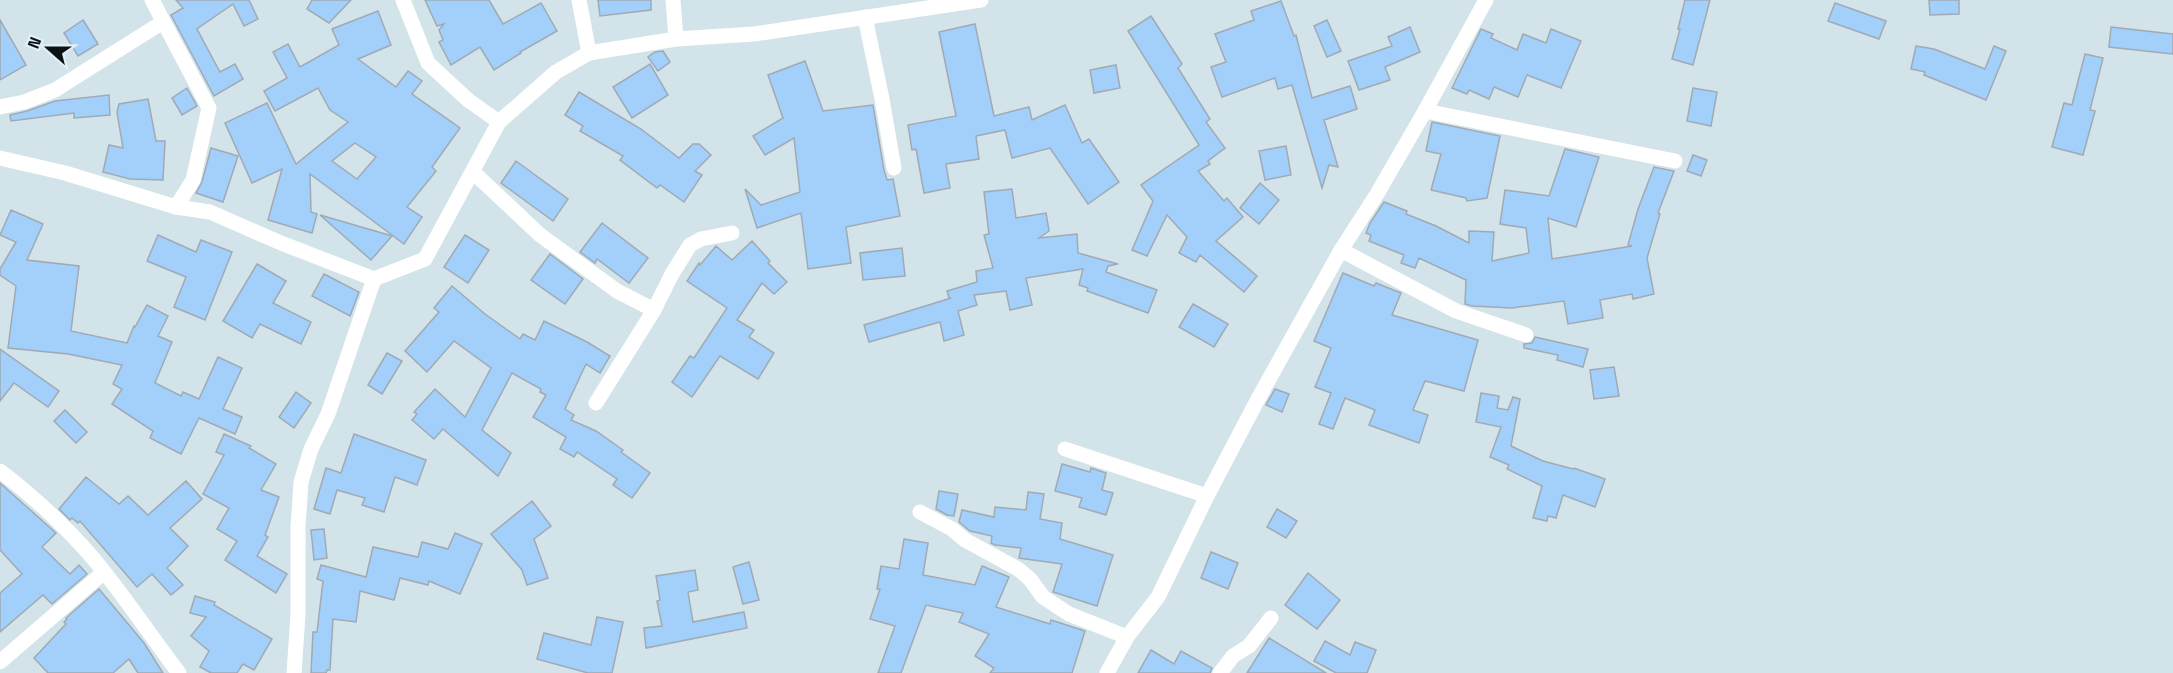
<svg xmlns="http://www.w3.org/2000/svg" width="2173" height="673" viewBox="0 0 2173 673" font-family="'Space Grotesk',sans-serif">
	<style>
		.building { fill: #a3cffb; stroke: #9faab5; stroke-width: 1.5; fill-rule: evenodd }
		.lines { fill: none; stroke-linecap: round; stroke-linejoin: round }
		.minor { stroke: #fff; stroke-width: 15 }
	</style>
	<rect width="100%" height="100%" fill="#d2e3e9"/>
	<g class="building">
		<polygon points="176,0 249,0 258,19 244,26 233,4 197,29 220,72 235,64 243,79 214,96 171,15 183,8"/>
		<polygon points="312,0 351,0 329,23 307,9"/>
		<polygon points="425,0 489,0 503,24 541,3 557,31 520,52 521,53 494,70 480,47 451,65 439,42 443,40 439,30 444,24 437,26"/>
		<polygon points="598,0 651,0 651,10 600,16"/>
		<polygon points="1685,0 1710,0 1693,65 1672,59 1680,29 1678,29"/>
		<polygon points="1929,0 1959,0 1959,14 1930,15"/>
		<polygon points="1281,1 1294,36 1296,35 1312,98 1350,86 1357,109 1324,120 1338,167 1329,165 1322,188 1292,85 1278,89 1275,78 1222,97 1211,67 1226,62 1215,34 1254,20 1251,11"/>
		<polygon points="1835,3 1886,21 1879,39 1828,21"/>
		<path d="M378,11l13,34 -33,14 38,28 12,-16 14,10 -10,13 48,34 -28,39 4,4 -29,36 15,10 -18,27 -94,-70 1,38 6,2 -5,19 -44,-13 14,-51 -30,14 -27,-60 42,-20 29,61 52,-42 -18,-12 -12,-22 -43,23 -11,-20 23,-13 -14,-26 15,-8 12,23 39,-22 -7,-16zM355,143l21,14 -19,22 -25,-18z"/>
		<polygon points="1151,16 1182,64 1178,68 1210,119 1206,122 1225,148 1208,161 1210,164 1198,171 1224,201 1227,198 1243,217 1216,241 1257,276 1244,292 1200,255 1196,262 1179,253 1187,237 1167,215 1147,256 1132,250 1153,201 1141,185 1199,145 1128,31"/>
		<polygon points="0,20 26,65 0,80"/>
		<polygon points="83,20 98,44 78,56 64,33"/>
		<polygon points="1327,20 1341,51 1327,57 1314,26"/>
		<polygon points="975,24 994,116 1029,107 1032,120 1065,105 1082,143 1089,139 1119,182 1088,204 1050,148 1012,158 1005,130 976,136 979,159 946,164 950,188 924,193 916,149 912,150 908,125 956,116 939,32"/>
		<polygon points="1410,27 1420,52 1385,67 1390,80 1359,90 1348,61 1392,46 1388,37"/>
		<polygon points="2111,27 2173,34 2173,54 2109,47"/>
		<polygon points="1481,29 1493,34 1491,38 1517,50 1523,34 1546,43 1551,29 1581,41 1561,88 1527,75 1518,97 1494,87 1489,99 1469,90 1467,94 1452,88"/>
		<polygon points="1916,46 1934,49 1985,69 1994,46 2006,51 1986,100 1924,75 1925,72 1911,69"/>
		<polygon points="663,51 670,62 658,71 648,57 655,52"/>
		<polygon points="2085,54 2103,58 2090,110 2095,111 2083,155 2052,147 2064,103 2072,105"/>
		<polygon points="805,61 823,111 873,105 884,170 887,180 893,179 900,216 846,227 851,263 808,269 801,213 757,228 745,189 762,206 761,205 800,192 794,138 765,155 753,136 783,118 768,75"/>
		<polygon points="650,64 668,95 632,118 613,87"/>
		<polygon points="1116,65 1120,88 1094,93 1090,70"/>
		<polygon points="187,88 197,106 182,115 172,98"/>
		<polygon points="1693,88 1717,92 1711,126 1687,121"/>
		<polygon points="579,92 641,129 679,158 693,144 699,144 711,155 695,171 702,175 684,202 660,185 657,188 620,160 623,156 580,131 583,126 565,115"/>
		<polygon points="109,95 110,115 74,118 74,113 11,121 10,115 27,111 55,101"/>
		<polygon points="148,99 156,141 165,141 163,180 130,179 103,172 109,145 123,148 117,112 119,104"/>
		<polygon points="1432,122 1500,136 1487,198 1467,201 1466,198 1431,190 1441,154 1426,151"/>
		<polygon points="1286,146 1291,175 1265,180 1259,151"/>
		<polygon points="211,148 238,156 223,202 196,193 202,182"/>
		<polygon points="1565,149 1599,157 1576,227 1548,218 1552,259 1632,246 1628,245 1638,209 1654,167 1674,171 1658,213 1660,214 1647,258 1654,294 1633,299 1632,294 1600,300 1603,318 1568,324 1564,301 1512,308 1472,306 1465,304 1466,280 1419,258 1415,268 1401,263 1404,255 1369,241 1371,235 1366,233 1370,223 1384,202 1407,211 1406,214 1436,226 1469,243 1469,231 1494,232 1492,261 1529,253 1526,228 1500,224 1505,190 1549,196"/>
		<polygon points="1693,155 1707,160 1701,176 1687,171"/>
		<polygon points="516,161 568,199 553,221 501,183"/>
		<polygon points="1260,183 1279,200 1259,224 1240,208"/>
		<polygon points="1012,189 1016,218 1046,213 1049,231 1039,238 1077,234 1078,253 1118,264 1108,266 1106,272 1157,290 1148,313 1087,291 1088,288 1079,285 1083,269 1026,278 1032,305 1010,310 1006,291 974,295 977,305 958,311 964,335 944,341 940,322 869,342 864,325 951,298 949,298 947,291 977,282 976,271 993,268 984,235 989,234 984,192"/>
		<polygon points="11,210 43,224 27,260 79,266 71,331 127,343 134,326 135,327 147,305 168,316 158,336 172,342 155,383 181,396 183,392 199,399 218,357 242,368 223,409 242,417 235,434 199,418 181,454 150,438 153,431 112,404 122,389 113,384 122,365 68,354 8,348 16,286 0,275 0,269 16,242 0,235"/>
		<polygon points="320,215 392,236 371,260"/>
		<polygon points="602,223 648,258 629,283 597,259 595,263 580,252"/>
		<polygon points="158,235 196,252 201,240 232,252 205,320 174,307 186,277 147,261"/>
		<polygon points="465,235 489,250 468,283 444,267"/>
		<polygon points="752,241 770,261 768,263 787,282 774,294 762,283 737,320 754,330 749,337 774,353 758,379 720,356 692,397 672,382 690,356 694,358 727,308 687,281 699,263 700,265 716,246 732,260"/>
		<polygon points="902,248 905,276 863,280 860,253"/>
		<polygon points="550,254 583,279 565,304 531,280"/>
		<polygon points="257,264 286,281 273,303 311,322 301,344 260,324 252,338 223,321"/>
		<polygon points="1343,273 1374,286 1376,283 1401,293 1392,315 1478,340 1464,391 1425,381 1413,410 1428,415 1419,443 1369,425 1375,410 1345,398 1333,429 1319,424 1331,393 1315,387 1331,348 1314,341"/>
		<polygon points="324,274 359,292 350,316 312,296"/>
		<polygon points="452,286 485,314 520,339 523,334 535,340 544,321 587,342 610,356 600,373 586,364 565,409 574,415 571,420 596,431 623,450 621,452 650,473 632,498 613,485 617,479 577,452 574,457 560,449 566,437 533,417 546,395 540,392 541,389 512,373 482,430 511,453 498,476 443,429 434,439 412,420 417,414 414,412 435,389 465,417 491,368 454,341 427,372 405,351 439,312 434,308"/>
		<polygon points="1193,304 1228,324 1214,347 1179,327"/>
		<polygon points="1535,337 1588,349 1583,367 1557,360 1558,355 1524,348 1524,344 1532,343"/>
		<polygon points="0,349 59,391 48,407 14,383 0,401"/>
		<polygon points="387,353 402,361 382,394 368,385"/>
		<polygon points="1614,367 1619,396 1594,399 1590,370"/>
		<polygon points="1275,389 1289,394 1282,412 1266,405"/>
		<polygon points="296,392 311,403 294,428 279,417"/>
		<polygon points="1481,393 1499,396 1497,408 1508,410 1513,397 1520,399 1511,446 1543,461 1573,469 1574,468 1605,479 1595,507 1563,495 1556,518 1548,516 1547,521 1533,518 1542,486 1507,469 1509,465 1490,457 1501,427 1476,422"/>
		<polygon points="65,410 87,432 76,443 54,421"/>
		<polygon points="224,434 251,446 249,448 276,464 261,490 279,497 265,535 268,537 257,556 287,574 276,593 225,560 237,541 217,529 229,508 203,494 224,455 216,452"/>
		<polygon points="354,434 426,460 417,485 395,477 384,512 362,505 365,498 337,490 330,514 314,509 326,468 341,473"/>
		<polygon points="1062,464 1090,472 1091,468 1106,473 1102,490 1113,493 1106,515 1079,507 1082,498 1055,491"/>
		<polygon points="86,477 119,504 128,496 148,515 186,481 202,499 170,528 188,546 167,568 183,585 171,595 152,574 137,587 80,521 78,523 72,518 70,520 59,509"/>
		<polygon points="0,483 56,533 42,547 70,574 79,565 87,574 52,604 43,595 0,632 0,593 22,574 0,550"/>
		<polygon points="939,491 958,494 954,516 947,515 936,509"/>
		<polygon points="1028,492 1044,494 1040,519 1062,523 1060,539 1113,555 1097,606 1053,592 1062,564 1019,558 1021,548 995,545 991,543 992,536 970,531 959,522 962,510 994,517 995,507 1026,510"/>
		<polygon points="532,501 551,526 534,539 548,578 527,585 522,570 491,534"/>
		<polygon points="1277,509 1297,521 1286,538 1267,527"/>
		<polygon points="324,529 327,558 314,560 311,530"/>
		<polygon points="455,533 482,544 460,594 429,581 428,585 400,578 394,600 360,591 356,622 333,619 330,670 327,670 326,673 311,673 313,632 317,632 323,581 317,579 321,565 366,577 373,547 418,557 422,542 448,549"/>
		<polygon points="904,539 928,543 923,575 975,585 982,566 1009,577 996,607 1050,624 1051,620 1085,631 1072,673 990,673 994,668 975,656 989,634 959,622 963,613 926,605 901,673 878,673 895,626 870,619 880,589 877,589 881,566 899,569"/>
		<polygon points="1211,552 1238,563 1228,589 1201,578"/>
		<polygon points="749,562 759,600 743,604 733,567"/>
		<polygon points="695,570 698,590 688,592 693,622 744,612 747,628 646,648 644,628 662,626 657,601 660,600 656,576"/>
		<polygon points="1308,573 1340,600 1317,629 1285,605"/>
		<polygon points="99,589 144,643 163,673 138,673 129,659 113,673 48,673 34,658 66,624 64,622 67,619 66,618"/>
		<polygon points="195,596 215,602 214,605 272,639 254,670 243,664 237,673 211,673 200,667 209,651 191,636 206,617 190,613"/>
		<polygon points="597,617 623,622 612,673 588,673 537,659 544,633 591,645"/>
		<polygon points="1269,638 1326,673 1247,673"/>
		<polygon points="1325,641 1350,655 1355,642 1376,650 1367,673 1336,673 1314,661"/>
		<polygon points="1151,650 1174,664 1181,651 1212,668 1210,673 1138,673"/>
	</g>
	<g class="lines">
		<g class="minor">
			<polyline points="152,0 209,108 193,180 176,207"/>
			<polyline points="403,0 428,63 468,100 499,122"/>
			<polyline points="579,0 589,53"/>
			<polyline points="673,0 676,39"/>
			<polyline points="865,17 882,99 894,168"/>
			<polyline points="0,107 24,102 55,90 163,22"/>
			<polyline points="1425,111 1675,161"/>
			<polyline points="0,158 65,173 176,207 210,212 281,243 374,279"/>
			<polyline points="473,172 540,235 617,291 654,310"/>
			<polyline points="1341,250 1456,311 1526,335"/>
			<polyline points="596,403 654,310 672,274 690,245 701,239 732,233"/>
			<polyline points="1065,449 1207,496"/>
			<path d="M0,471c36,27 78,67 105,102 26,33 49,67 74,100"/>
			<polyline points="920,512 952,529 965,540 1018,569 1030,579 1043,597 1069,614 1127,637"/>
			<polyline points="0,662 104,572"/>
			<polyline points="294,673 298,615 298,527 301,482 311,449 328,414 374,279 425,259 499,122 556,72 589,53 676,39 754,34 981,0"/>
			<polyline points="1107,673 1127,637 1158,597 1207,496 1258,399 1341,250 1377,194 1425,111 1486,0"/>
			<polyline points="1220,673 1233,656 1249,646 1271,618"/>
		</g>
	</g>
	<g transform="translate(48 48) rotate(291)" stroke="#dff0f6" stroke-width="4.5" paint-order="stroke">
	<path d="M0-4.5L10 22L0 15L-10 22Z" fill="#0d1315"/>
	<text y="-9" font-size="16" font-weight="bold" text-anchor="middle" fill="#0d1315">N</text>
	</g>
</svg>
